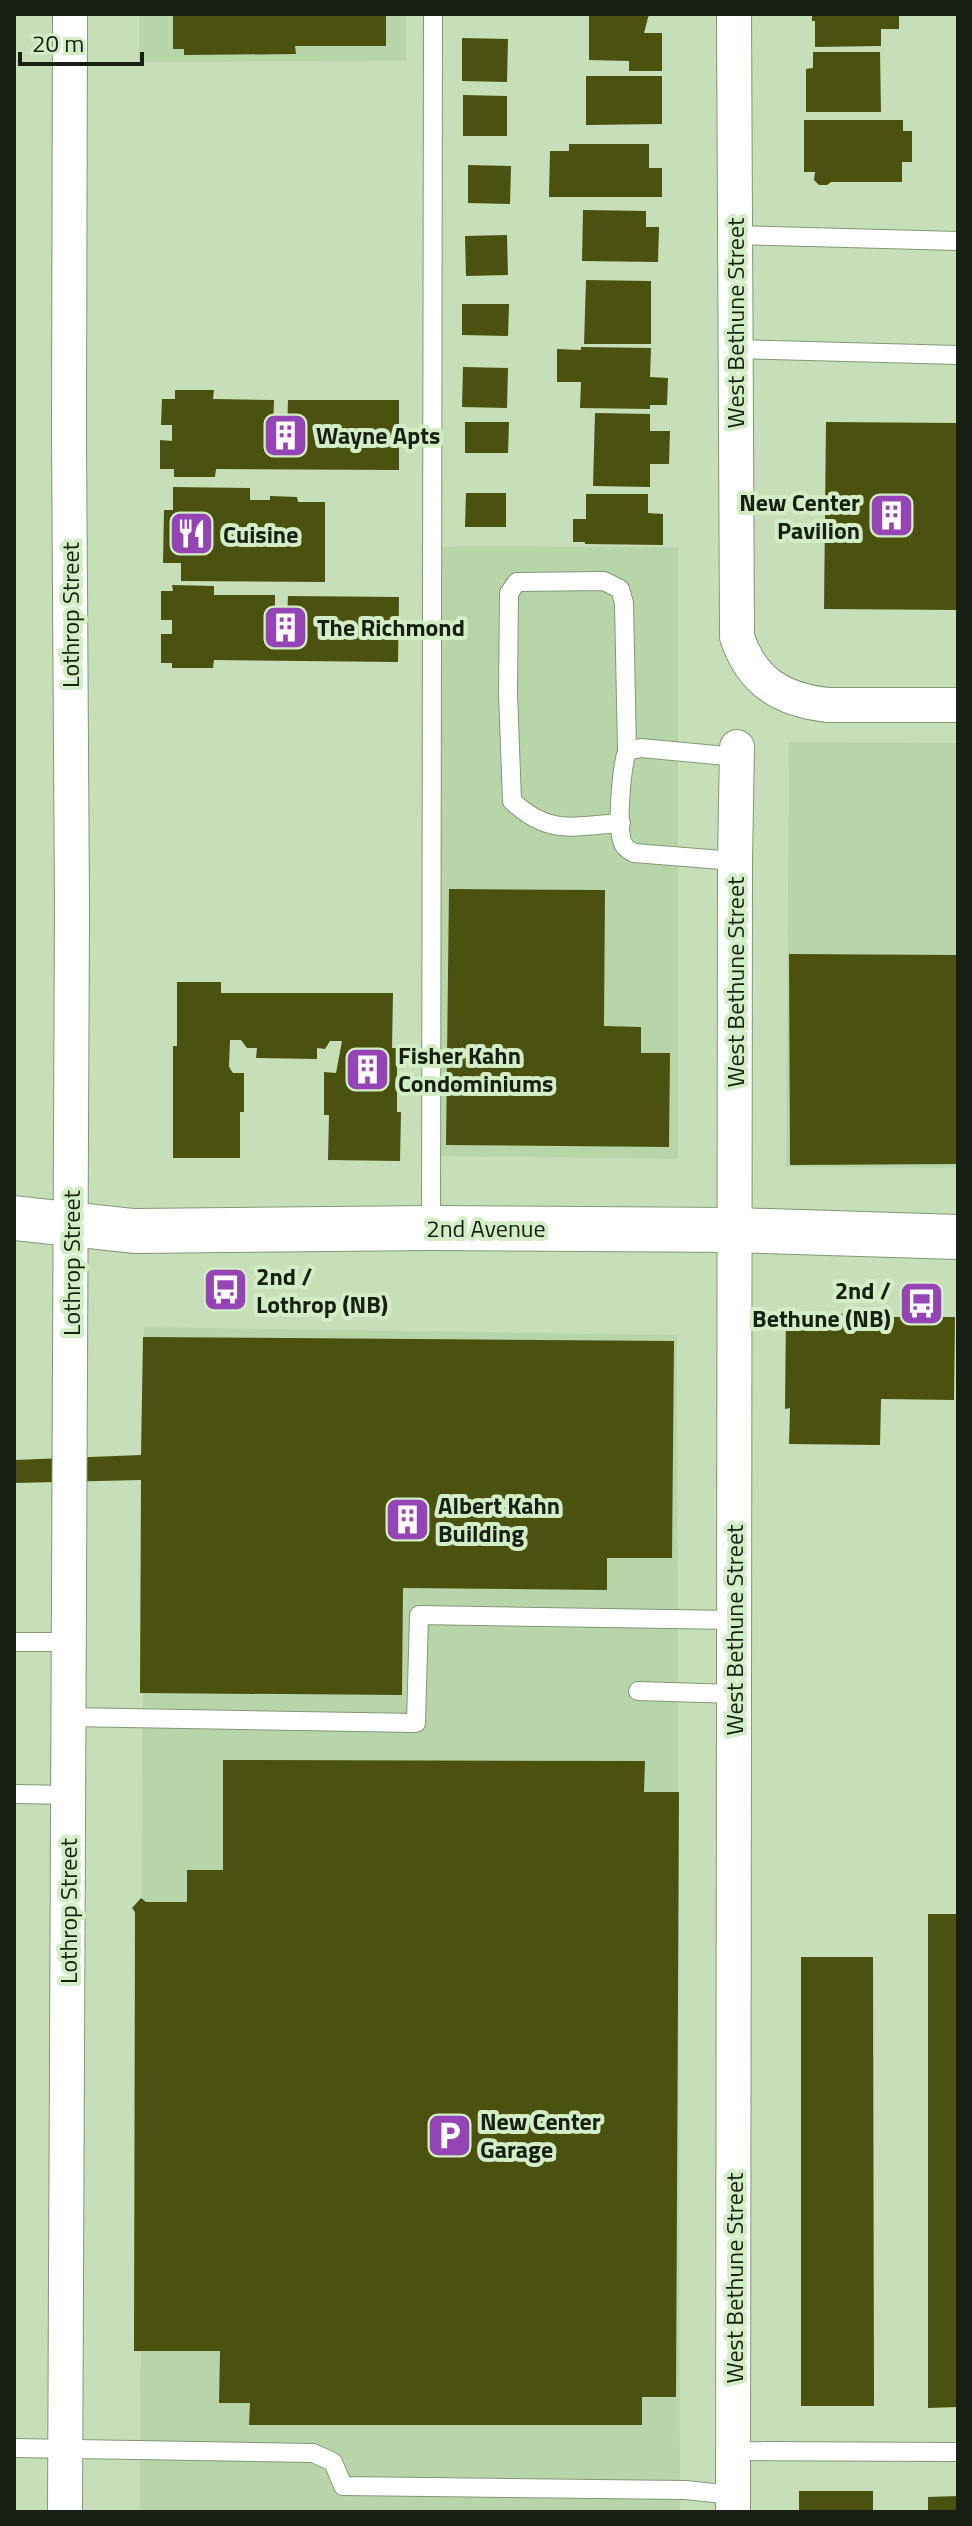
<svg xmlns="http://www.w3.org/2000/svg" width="972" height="2526" viewBox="0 0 972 2526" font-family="'Titillium Web',sans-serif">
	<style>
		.built { fill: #b8d5a9 }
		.building { fill: #4b510f }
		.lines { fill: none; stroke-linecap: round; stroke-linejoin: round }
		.lane-casing { stroke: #819975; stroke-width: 20 }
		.street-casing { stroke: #819975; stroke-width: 36 }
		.secondary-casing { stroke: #819975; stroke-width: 46 }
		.lane { stroke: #fff; stroke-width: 18 }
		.street { stroke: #fff; stroke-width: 34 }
		.secondary { stroke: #fff; stroke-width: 44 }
		.labels { text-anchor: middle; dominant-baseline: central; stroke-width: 8; stroke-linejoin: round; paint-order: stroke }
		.street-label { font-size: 24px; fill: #172012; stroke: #d3edc6 }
		.poi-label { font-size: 24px; font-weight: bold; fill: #172012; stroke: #d3edc6; text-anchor: start }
	</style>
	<rect width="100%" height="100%" fill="#c6dfb9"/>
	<g class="built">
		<polygon points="139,14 406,14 406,61 139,62"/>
		<polygon points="463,546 678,547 678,1159 440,1156 441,547"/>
		<polygon points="789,742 958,743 958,1168 786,1167"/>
		<polygon points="144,1327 677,1335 680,2512 140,2512"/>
	</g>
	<g class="building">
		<polygon points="173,14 386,14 386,46 295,46 296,54 184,55 184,49 173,49"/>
		<polygon points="589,14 649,14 644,33 662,33 662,71 629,71 629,61 589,60"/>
		<polygon points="812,14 899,14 899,29 881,29 881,46 815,47 815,21 812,21"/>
		<polygon points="462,38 508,39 507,82 462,81"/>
		<polygon points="813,52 880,52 881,112 806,112 806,69 813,68"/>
		<polygon points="586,76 662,76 662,124 586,125"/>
		<polygon points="463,95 507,96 507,136 463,136"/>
		<polygon points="804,120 903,120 903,131 912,131 912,162 902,162 902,182 831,182 827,185 819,185 814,180 815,172 804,172"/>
		<polygon points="569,144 649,144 649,168 662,168 662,197 549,197 550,151 569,151"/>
		<polygon points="468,165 511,166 510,204 468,203"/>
		<polygon points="583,210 646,211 646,227 659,227 658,262 582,261"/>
		<polygon points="507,235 508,275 466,276 465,236"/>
		<polygon points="586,280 651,281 651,344 584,344"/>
		<polygon points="462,304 509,304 508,336 462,335"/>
		<polygon points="581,347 651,348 650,377 668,378 667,405 650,405 650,409 580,408 581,382 557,382 557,349 581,350"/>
		<polygon points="463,367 508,368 507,408 462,407"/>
		<polygon points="175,390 214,390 213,399 274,400 273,429 287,429 288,400 399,400 399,470 216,469 215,477 174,477 174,469 160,469 160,440 172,441 172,425 161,425 162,399 175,399"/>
		<polygon points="595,413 650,414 650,431 670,431 669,464 650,464 650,487 593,486"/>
		<polygon points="465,422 509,422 508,453 465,453"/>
		<polygon points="826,422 958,423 958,610 824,609"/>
		<polygon points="173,487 250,488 250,500 270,500 270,496 297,497 298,502 325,502 325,582 181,581 181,563 163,563 164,510 173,510"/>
		<polygon points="466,493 506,493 506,527 465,527"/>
		<polygon points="586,494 648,494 648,513 663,514 663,545 585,544 585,542 573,542 573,519 586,519"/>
		<polygon points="172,585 214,586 214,595 275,595 275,620 287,620 288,596 399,597 398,662 214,660 213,668 172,668 172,663 161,663 161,634 172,634 172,620 161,620 161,591 173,591"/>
		<polygon points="449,889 605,890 604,1026 641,1027 641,1053 670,1053 669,1147 446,1145"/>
		<polygon points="789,954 958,955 958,1164 790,1165"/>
		<polygon points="177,982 221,982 221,993 393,993 392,1048 397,1048 397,1112 401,1112 400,1161 328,1160 329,1115 324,1115 324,1072 336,1073 342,1041 330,1041 325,1049 317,1048 317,1059 256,1058 257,1048 247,1048 241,1040 230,1040 229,1067 233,1073 244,1073 244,1112 240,1112 240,1158 173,1158 173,1046 177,1046"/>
		<polygon points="786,1313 881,1314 881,1317 955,1317 954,1400 881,1399 880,1445 789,1444 790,1408 785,1409"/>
		<polygon points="143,1337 674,1341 672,1558 607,1558 607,1590 403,1588 402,1695 140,1693 141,1480 14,1483 14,1460 141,1455"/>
		<polygon points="223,1760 645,1761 644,1792 679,1792 676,2397 642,2397 642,2425 249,2425 250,2403 219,2403 220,2351 134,2351 135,1912 132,1908 141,1898 146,1902 187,1902 187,1870 223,1870"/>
		<polygon points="928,1914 958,1914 958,2407 928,2408"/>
		<polygon points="801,1957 873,1957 874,2406 801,2406"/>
		<rect x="799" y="2491" width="74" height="21"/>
		<polygon points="958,2496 958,2512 928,2512 928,2497"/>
	</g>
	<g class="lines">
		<defs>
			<g id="lane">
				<polyline points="734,235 958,241"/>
				<polyline points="735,349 958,355"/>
				<path d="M621,823c-47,3 -72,13 -109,-22l-4,-108 1,-100 8,-11 87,-1 16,8 4,14 3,148"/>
				<path d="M735,861l-101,-8c-5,-3 -8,-4 -10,-8 -9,-12 -2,-79 3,-94l14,-3 96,9"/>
				<polyline points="431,1228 433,14"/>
				<polyline points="14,1642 69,1642"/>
				<polyline points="638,1691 734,1694"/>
				<polyline points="68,1717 416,1723 419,1615 734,1620"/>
				<polyline points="14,1794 69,1795"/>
				<polyline points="14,2448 313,2453 333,2462 343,2486 685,2490 734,2495"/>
				<polyline points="734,2451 958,2452"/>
			</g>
			<g id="street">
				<path d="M734,14l3,623c15,45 45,63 91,68h130"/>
				<polyline points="65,2512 72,906 69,433 70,14"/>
				<polyline points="733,2512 735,861 737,747"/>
			</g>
			<polyline id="secondary" points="14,1218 134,1231 431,1228 734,1230 958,1237"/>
		</defs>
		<use href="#lane" class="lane-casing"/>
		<use href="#street" class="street-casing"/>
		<use href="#secondary" class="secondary-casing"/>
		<use href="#lane" class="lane"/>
		<use href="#street" class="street"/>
		<use href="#secondary" class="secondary"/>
	</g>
	<defs>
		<symbol id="building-square" viewBox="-11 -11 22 22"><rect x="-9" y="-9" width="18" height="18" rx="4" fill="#9444b4" stroke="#d3edc6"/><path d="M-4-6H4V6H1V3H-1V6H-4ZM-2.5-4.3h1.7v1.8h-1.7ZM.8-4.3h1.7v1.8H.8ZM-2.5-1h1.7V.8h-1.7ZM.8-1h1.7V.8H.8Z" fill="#fff"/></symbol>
		<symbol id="restaurant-square" viewBox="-11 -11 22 22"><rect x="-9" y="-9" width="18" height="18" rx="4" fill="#9444b4" stroke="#d3edc6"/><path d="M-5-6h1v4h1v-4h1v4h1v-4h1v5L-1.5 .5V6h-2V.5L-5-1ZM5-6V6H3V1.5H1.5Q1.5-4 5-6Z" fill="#fff"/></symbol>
		<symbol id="bus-square" viewBox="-11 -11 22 22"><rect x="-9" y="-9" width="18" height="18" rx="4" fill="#9444b4" stroke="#d3edc6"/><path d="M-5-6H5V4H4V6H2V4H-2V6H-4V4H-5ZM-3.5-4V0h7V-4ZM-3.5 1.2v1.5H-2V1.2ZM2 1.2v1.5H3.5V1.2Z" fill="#fff"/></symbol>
		<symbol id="parking-square" viewBox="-11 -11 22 22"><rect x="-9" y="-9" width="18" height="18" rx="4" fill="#9444b4" stroke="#d3edc6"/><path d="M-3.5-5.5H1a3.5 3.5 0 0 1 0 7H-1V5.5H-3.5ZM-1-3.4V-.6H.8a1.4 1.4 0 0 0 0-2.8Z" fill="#fff"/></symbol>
	</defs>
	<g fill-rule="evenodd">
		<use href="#building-square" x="260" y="410" width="51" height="51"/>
		<use href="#building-square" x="866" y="490" width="51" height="51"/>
		<use href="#restaurant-square" x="166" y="508" width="51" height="51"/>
		<use href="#building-square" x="260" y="602" width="51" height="51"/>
		<use href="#building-square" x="342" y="1044" width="51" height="51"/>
		<use href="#bus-square" x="200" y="1264" width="51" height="51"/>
		<use href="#bus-square" x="896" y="1278" width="51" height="51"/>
		<use href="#building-square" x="382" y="1494" width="51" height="51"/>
		<use href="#parking-square" x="424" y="2110" width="51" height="51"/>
	</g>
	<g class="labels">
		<g class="street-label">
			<text transform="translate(735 323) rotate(-90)">West Bethune Street</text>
			<text transform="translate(70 615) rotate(-90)">Lothrop Street</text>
			<text transform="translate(735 982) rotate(-90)">West Bethune Street</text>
			<text x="486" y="1228">2nd Avenue</text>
			<text transform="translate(71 1263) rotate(-90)">Lothrop Street</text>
			<text transform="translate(734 1630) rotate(-90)">West Bethune Street</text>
			<text transform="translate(68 1911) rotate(-90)">Lothrop Street</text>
			<text transform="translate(734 2278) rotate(-90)">West Bethune Street</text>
		</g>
		<g class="poi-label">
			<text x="316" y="435">Wayne Apts</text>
			<text x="860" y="502" text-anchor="end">New Center<tspan x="860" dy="28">Pavilion</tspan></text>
			<text x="223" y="534">Cuisine</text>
			<text x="317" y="627">The Richmond</text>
			<text x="398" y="1055">Fisher Kahn<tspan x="398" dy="28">Condominiums</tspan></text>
			<text x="256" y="1276">2nd /<tspan x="256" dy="28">Lothrop (NB)</tspan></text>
			<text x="891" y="1290" text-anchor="end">2nd /<tspan x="891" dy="28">Bethune (NB)</tspan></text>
			<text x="438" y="1505">Albert Kahn<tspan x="438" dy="28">Building</tspan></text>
			<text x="480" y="2121">New Center<tspan x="480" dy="28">Garage</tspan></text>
		</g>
	</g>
	<rect width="972" height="2526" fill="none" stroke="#172012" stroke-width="32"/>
	<path d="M20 52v12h122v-12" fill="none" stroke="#172012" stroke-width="4"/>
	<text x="32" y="52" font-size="24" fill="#172012" stroke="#d3edc6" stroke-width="6" paint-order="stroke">20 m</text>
</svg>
